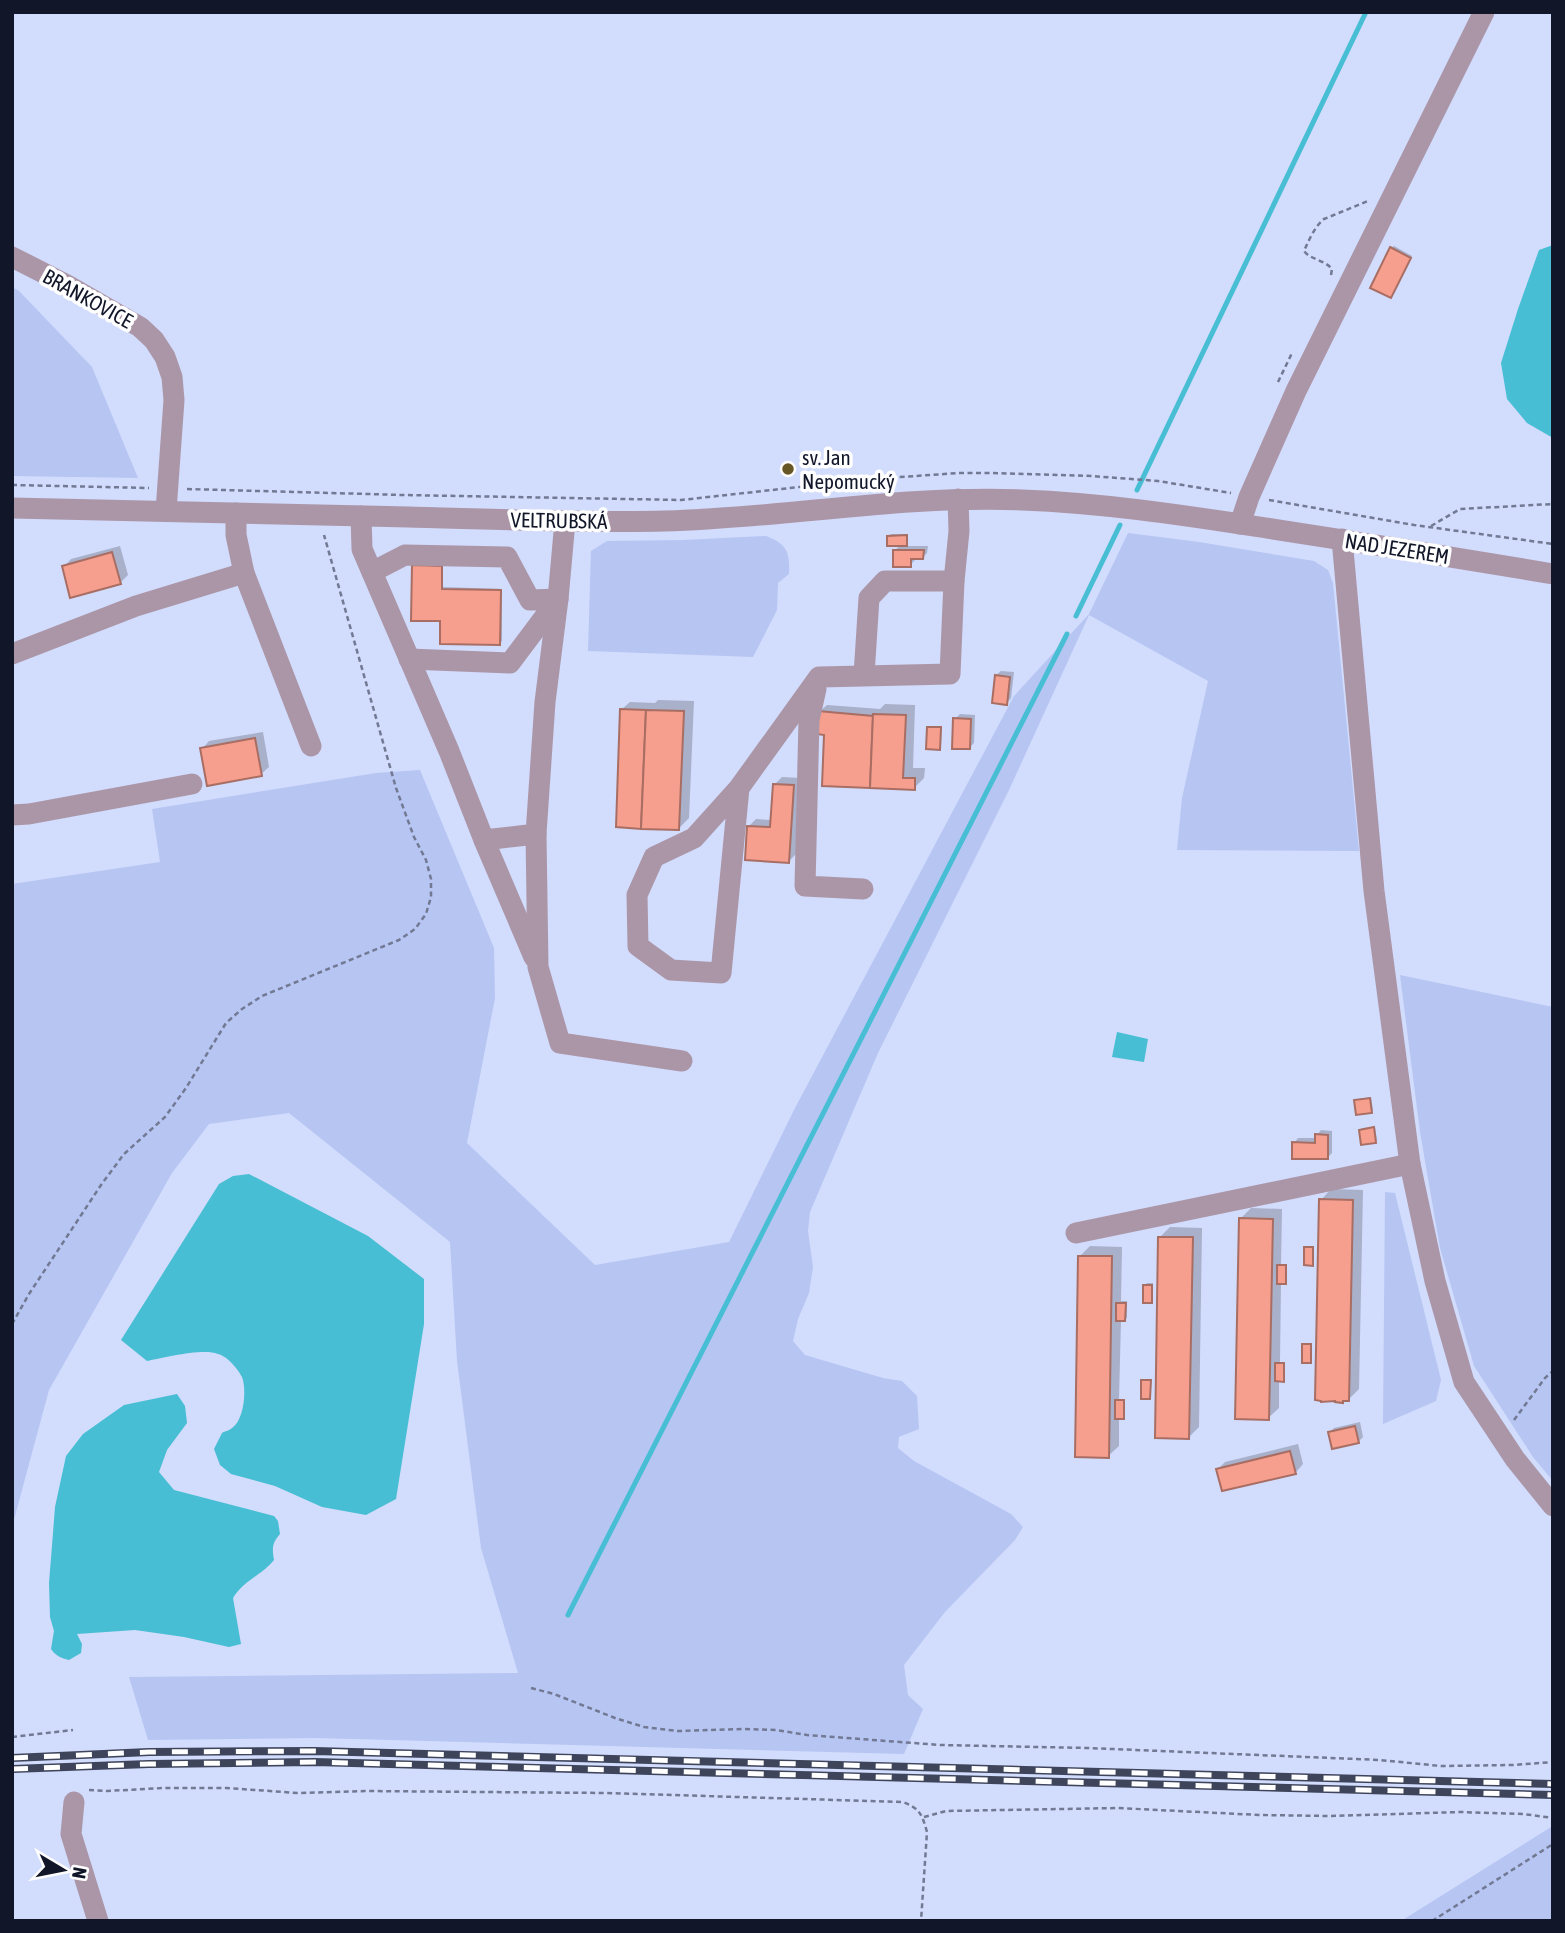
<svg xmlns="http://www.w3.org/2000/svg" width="1565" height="1933" viewBox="0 0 1565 1933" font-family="'Asap Condensed',sans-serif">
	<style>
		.green { fill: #b7c5f3 }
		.water { fill: #47bed3 }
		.shadow { fill: #0003 }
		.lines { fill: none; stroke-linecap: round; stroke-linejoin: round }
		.stream { stroke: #47bed3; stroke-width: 5 }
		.building { fill: #f79f8e; stroke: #a96e63; stroke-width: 2 }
		.path { stroke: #727993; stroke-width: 2.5; stroke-dasharray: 5 3.5; stroke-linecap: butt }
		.minor { stroke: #ab96a8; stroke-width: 21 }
		.rail-casing { stroke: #3e455b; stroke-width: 8 }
		.rail { stroke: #fefefe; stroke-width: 5; stroke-dasharray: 16; stroke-linecap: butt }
		.poi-dot { fill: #675724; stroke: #fefefe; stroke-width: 2.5 }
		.labels { text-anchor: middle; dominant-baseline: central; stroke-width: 7; stroke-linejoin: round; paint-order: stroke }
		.street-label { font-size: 21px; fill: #111629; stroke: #fefefe }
		.poi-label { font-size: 21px; fill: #111629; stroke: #fefefe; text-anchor: start }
	</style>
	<rect width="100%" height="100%" fill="#d2dcfd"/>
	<g class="green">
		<polygon points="12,287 19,291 92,367 138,478 12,476"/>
		<polygon points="1128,533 1199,542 1314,561 1328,570 1333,583 1359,851 1177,850 1182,798 1208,681 1089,615 1009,790 878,1053 810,1212 808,1231 813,1267 809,1293 798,1319 793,1341 805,1355 883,1378 902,1381 917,1396 919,1429 899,1437 898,1448 914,1461 1011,1514 1023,1527 1015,1540 945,1612 904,1665 908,1695 923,1709 904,1754 316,1738 148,1740 129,1677 518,1673 481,1548 457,1361 450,1242 289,1113 209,1124 172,1173 49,1390 12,1527 12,884 160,862 152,809 376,773 420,770 494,948 495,998 467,1143 595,1265 729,1242 795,1108 1014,696 1089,614"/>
		<path d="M766,536c21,8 24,16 23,38l-11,9 -1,27 -24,47 -165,-6 3,-100 16,-10 76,-1z"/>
		<polygon points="1400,975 1553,1007 1553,1481 1533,1457 1474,1366 1440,1248 1420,1132"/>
		<polygon points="1385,1192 1395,1193 1441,1380 1436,1401 1383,1424"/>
		<polygon points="1551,1827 1553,1827 1553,1921 1401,1921"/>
	</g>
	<g class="water">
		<polygon points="1553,245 1553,438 1527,423 1507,399 1501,363 1518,309 1539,250"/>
		<polygon points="1117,1032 1148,1039 1144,1062 1112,1057"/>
		<path d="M249,1174l119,62 56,43v45l-28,175 -30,16 -44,-8 -47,-21 -44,-12 -11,-9 -6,-16 8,-16c3,-2 7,-2 10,-5 12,-8 15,-38 10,-51 -4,-8 -15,-21 -24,-23 -16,-6 -54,4 -71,7l-26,-21 98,-156 14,-8z"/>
		<path d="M177,1394l8,12 2,17 -20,27 -8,22 15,18 100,26 4,5 2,13c-8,9 -8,14 -6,26 -13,16 -29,19 -41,38l8,46 -12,3 -45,-10 -49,-7 -58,4 5,10 -1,9 -12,7c-8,-2 -13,-4 -18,-11l3,-18 -4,-14 -1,-34 4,-50 2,-26 11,-51 17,-22 41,-29z"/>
	</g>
	<g class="shadow">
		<polygon points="1394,246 1412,256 1392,294 1391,248"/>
		<polygon points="891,534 908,534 908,543 905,546 928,546 927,553 923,557 915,557 915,560 910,565 895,550 901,545 889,536"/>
		<polygon points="120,546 128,575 120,583 64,567 71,559"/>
		<polygon points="443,564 443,587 502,589 502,641 500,643 442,620 414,566"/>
		<polygon points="1001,671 1014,672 1011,698 1007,703 996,675"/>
		<polygon points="658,700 694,701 689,818 679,828 622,709 630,702 655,703"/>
		<polygon points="885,704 915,705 913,768 925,768 924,778 914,788 826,733 819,712 827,705 880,709"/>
		<polygon points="960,714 975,715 974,743 969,748 955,719"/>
		<polygon points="930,726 942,726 941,746 939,748 928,728"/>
		<polygon points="263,732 269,767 261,774 202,749 209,741"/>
		<polygon points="782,777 800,778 796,854 789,861 749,826 756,819 772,820 774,785"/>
		<polygon points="1371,1097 1373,1110 1371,1112 1356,1100 1358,1099"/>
		<polygon points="1375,1127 1377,1140 1375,1142 1360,1130 1362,1128"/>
		<polygon points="1321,1130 1332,1131 1332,1153 1327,1158 1294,1143 1298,1138 1317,1138 1317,1135"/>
		<polygon points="1331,1189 1363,1190 1359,1389 1349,1399 1321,1200"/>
		<polygon points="1251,1208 1282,1209 1281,1264 1287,1264 1287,1280 1281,1282 1280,1362 1285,1362 1285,1378 1279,1380 1279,1408 1268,1418 1240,1219"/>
		<polygon points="1170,1227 1202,1228 1199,1427 1189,1437 1160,1237"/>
		<polygon points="1090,1246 1122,1247 1121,1301 1127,1301 1127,1318 1121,1320 1119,1399 1125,1399 1125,1415 1119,1417 1119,1446 1108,1456 1080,1256"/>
		<polygon points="1308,1246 1314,1246 1314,1262 1312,1264 1306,1247"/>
		<polygon points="1147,1283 1153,1283 1153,1300 1151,1302 1145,1285"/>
		<polygon points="1306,1343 1312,1343 1312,1360 1310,1362 1304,1345"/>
		<polygon points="1360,1422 1363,1437 1359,1441 1330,1432 1334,1428"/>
		<polygon points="1298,1444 1303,1464 1296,1472 1223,1489 1218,1469 1225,1462"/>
	</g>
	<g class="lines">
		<g class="stream">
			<polyline points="1137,490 1366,12"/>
			<polyline points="1076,616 1120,525"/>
			<polyline points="568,1615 1067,634"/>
		</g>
	</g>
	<g class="building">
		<polygon points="1390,247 1411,258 1391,298 1370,288"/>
		<polygon points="907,535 907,546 887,546 887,536"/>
		<polygon points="893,550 924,550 923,559 911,559 911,567 893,567"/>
		<polygon points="112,552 121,584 70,598 62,566"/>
		<polygon points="412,565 442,566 442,589 501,590 500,645 440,644 440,621 411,621"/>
		<polygon points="995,675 1010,677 1007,705 992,703"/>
		<polygon points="620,709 646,710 641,829 616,827"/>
		<polygon points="646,710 684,711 679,830 641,829"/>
		<polygon points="818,711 873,716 870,788 822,786 824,735 817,734"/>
		<polygon points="873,714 906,715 903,778 915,778 915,790 870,788"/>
		<polygon points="953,718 971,719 970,749 952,749"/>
		<polygon points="927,727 941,727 940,750 926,749"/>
		<polygon points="255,738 262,776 207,786 200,748"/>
		<polygon points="773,784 794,785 789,863 745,860 747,826 770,827"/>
		<polygon points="1370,1098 1372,1113 1356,1115 1354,1100"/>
		<polygon points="1374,1127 1376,1143 1361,1145 1359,1130"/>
		<polygon points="1315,1134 1328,1135 1328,1159 1292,1159 1292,1142 1315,1143"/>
		<polygon points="1319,1199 1353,1200 1349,1401 1343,1401 1343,1403 1335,1402 1335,1401 1321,1402 1321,1401 1315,1400"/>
		<polygon points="1239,1218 1273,1219 1269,1420 1235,1419"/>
		<polygon points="1158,1237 1193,1237 1189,1439 1155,1438"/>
		<polygon points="1304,1247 1313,1247 1313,1266 1304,1265"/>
		<polygon points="1078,1256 1112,1256 1109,1458 1075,1457"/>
		<rect x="1277" y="1265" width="9" height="19"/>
		<rect x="1143" y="1285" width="9" height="18"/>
		<polygon points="1116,1303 1126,1303 1125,1321 1116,1321"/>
		<rect x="1302" y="1344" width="9" height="19"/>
		<polygon points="1275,1363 1284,1363 1284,1382 1275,1381"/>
		<polygon points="1141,1380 1151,1380 1150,1399 1141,1399"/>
		<rect x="1115" y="1400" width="9" height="19"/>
		<polygon points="1355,1426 1359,1443 1332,1449 1328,1432"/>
		<polygon points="1290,1451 1296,1474 1222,1491 1216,1469"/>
	</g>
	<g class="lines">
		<g class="path">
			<path d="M1331,275l1,-6c-7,-9 -21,-9 -28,-18 5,-11 11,-25 20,-32l44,-18"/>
			<polyline points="1278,382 1292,353"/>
			<polyline points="12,485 149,488"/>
			<polyline points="187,489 403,495 681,500 872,479 959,473 990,473 1091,476 1158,481 1231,493"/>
			<polyline points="1269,500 1414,525 1553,544"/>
			<polyline points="1431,526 1460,509 1553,504"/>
			<polyline points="12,1324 29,1294 101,1185 124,1154 165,1117 186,1088 226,1023 242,1009 262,996 399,940 415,929 426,914 431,897 431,879 426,860 414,837 396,788 324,535"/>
			<polyline points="1514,1420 1545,1378 1553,1371"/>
			<polyline points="531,1688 554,1694 615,1718 644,1727 678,1731 745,1729 776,1730 807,1735 940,1745 1088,1748 1380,1760 1441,1766 1513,1765 1553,1762"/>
			<polyline points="12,1737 73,1730"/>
			<path d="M89,1790l18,1 57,-3h63l71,5 67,-2 241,2 297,9c17,7 19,12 24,30l-6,89"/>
			<polyline points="924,1817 946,1811 1118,1808 1259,1815 1331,1816 1460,1812 1523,1814 1553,1818"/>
			<polyline points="1432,1921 1553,1844"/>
		</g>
		<g class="minor">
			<polyline points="12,257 69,286 140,327 154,340 165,357 172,377 174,400 166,511"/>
			<path d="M12,508c132,3 265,6 397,9 85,2 171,6 256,4 119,-3 237,-26 357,-21 78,3 154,14 231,26 100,15 200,31 300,48"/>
			<polyline points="236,513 236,535 244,573 311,746"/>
			<polyline points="361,516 362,549 449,751 484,840 536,834 545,702 558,599 565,521"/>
			<polyline points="1240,524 1249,497 1296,391 1484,12"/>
			<polyline points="1342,539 1374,891 1410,1164 1435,1281 1464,1382 1515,1459 1553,1506"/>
			<polyline points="372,572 405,555 507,557 530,600 558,599 510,663 409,659"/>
			<polyline points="12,654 136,606 244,573"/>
			<polyline points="864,675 869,598 885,581 954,581"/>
			<polyline points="816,689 809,720 805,886 863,889"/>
			<polyline points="739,788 721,973 671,970 638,946 637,895 654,857 694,838 739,788 819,677 950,674 954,581 959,531 958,499"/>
			<polyline points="12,815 29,814 192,784"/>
			<polyline points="536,834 538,967 560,1043 682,1061"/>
			<polyline points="484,840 534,957"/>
			<polyline points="1076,1233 1410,1164"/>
			<polyline points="74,1802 71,1834 98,1921"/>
		</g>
		<defs>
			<g id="rail">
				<polyline points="12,1758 149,1752 315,1751 1553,1784"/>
				<polyline points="12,1769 149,1764 315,1762 1553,1795"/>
			</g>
		</defs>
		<use href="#rail" class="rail-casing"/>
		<use href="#rail" class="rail"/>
	</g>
	<circle class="poi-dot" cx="788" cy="469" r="7"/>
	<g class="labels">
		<g class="street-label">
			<text transform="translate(88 298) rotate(29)">BRANKOVICE</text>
			<text transform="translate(559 520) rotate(1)">VELTRUBSKÁ</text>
			<text transform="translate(1397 548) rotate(9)">NAD JEZEREM</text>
		</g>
		<g class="poi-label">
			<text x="802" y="457">sv. Jan<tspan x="802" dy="24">Nepomucký</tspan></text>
		</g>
	</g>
	<rect width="1565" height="1933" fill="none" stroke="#111629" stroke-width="28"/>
	<g transform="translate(63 1870) rotate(100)" stroke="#fefefe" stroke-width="5" paint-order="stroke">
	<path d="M0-5L12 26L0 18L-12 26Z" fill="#111629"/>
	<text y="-10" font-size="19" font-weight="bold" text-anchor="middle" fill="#111629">N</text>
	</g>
</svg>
